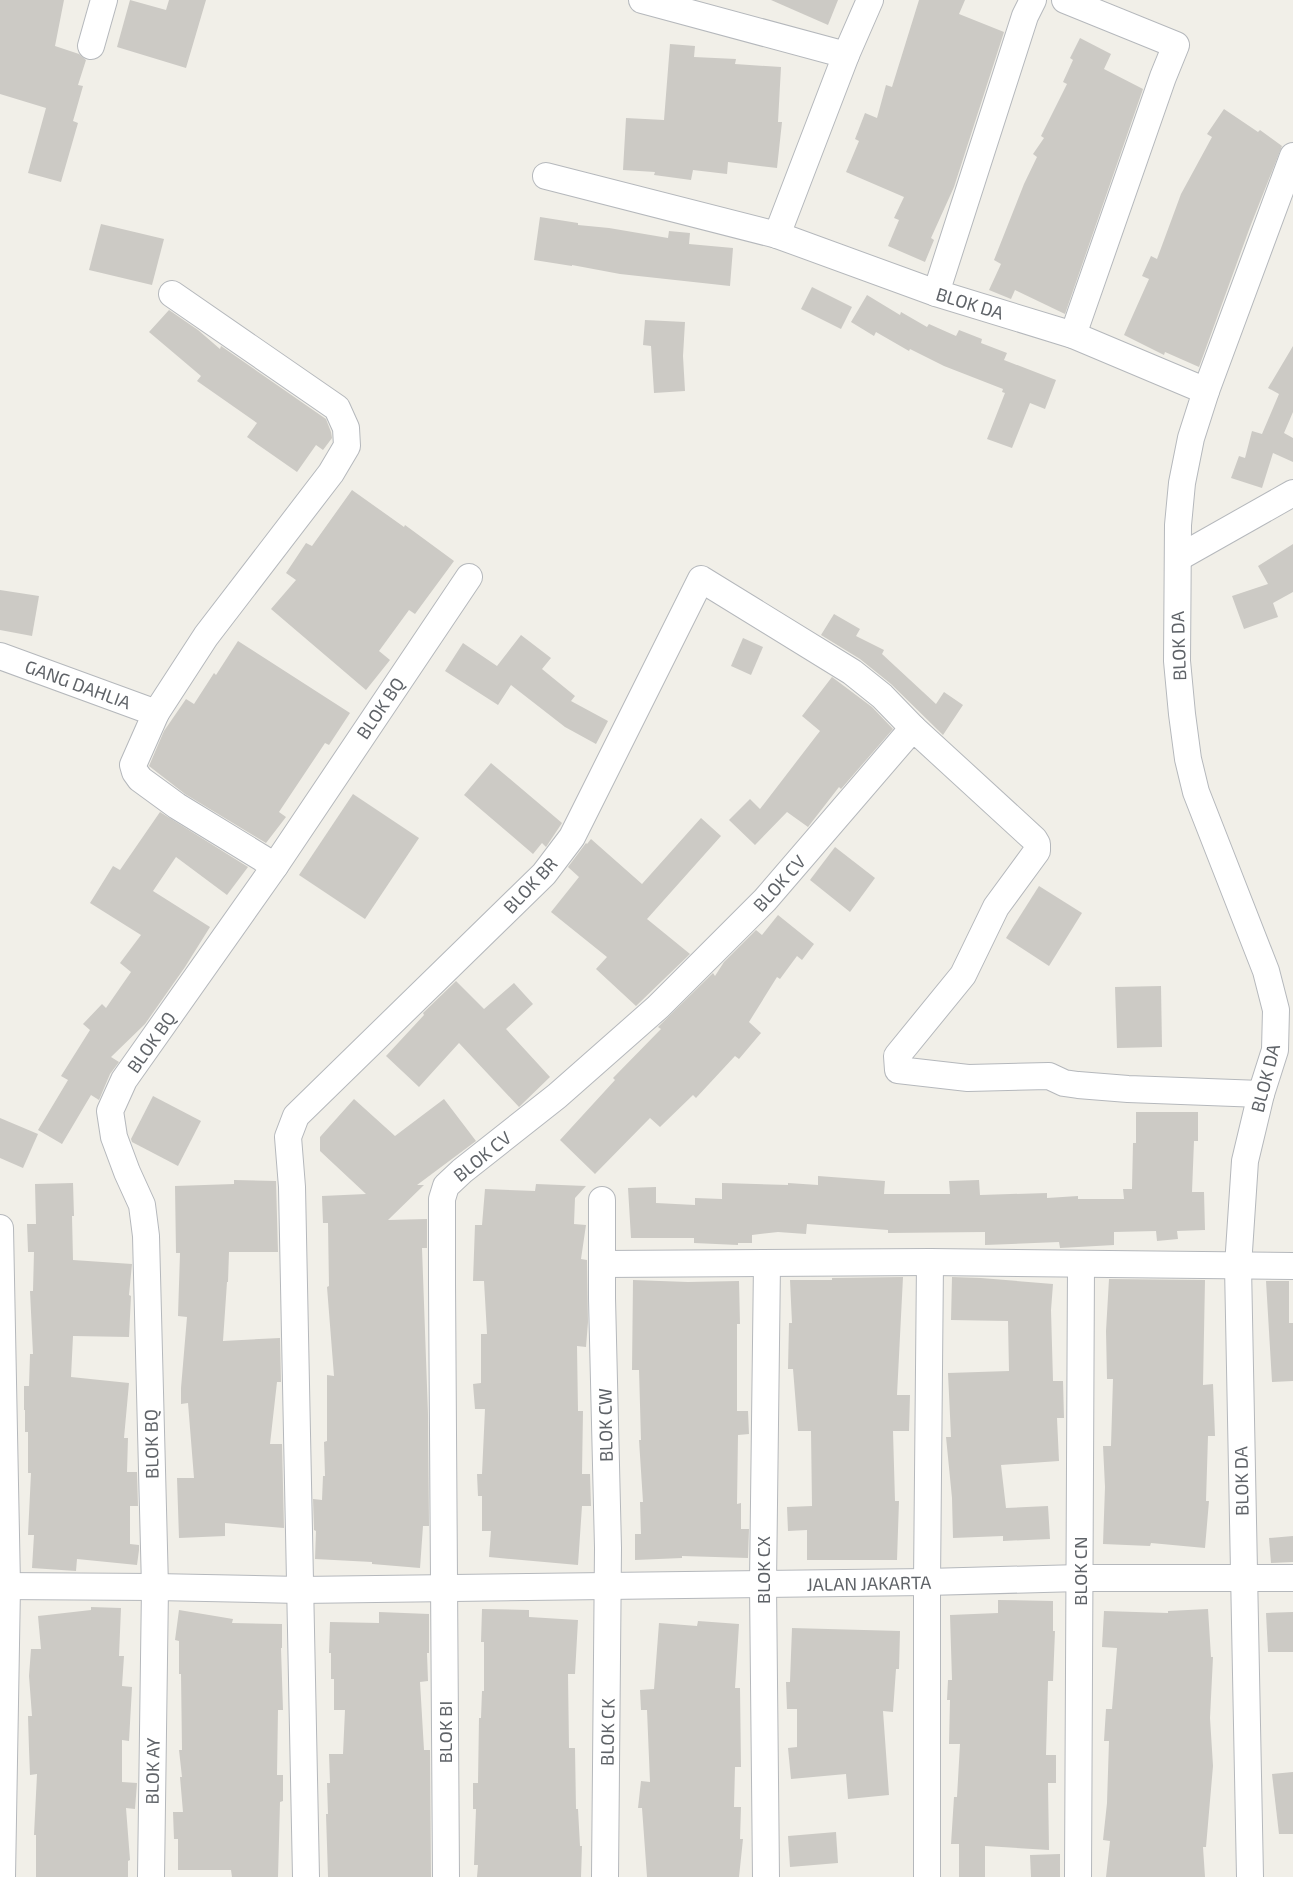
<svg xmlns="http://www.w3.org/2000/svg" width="1293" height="1877" viewBox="0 0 1293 1877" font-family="'Exo 2',sans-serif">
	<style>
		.building { fill: #cccac5 }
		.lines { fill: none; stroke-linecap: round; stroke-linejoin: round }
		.minor-casing { stroke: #b5b8bc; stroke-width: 28 }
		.minor { stroke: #fff; stroke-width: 26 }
		.labels { text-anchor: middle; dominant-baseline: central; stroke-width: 4.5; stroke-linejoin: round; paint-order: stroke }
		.street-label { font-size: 18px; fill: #5f6368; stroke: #fff }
	</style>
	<rect width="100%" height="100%" fill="#f1efe8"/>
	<g class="building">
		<polygon points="0,0 64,0 55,46 79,54 86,60 78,85 83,86 73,121 78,123 61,182 28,173 46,108 0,94"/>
		<polygon points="130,0 166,10 169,0 206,0 186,68 117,47"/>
		<polygon points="771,0 838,0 828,25"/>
		<polygon points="919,0 965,0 959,14 1004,32 954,187 931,238 934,240 925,262 888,246 899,220 894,218 904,197 846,172 859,141 855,139 865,113 877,118 886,85 892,87"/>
		<polygon points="1080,38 1111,54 1104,69 1143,89 1065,314 1015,290 1011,299 989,290 1001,264 994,260 1024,184 1037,157 1033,154 1044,138 1041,136 1067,84 1063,82 1073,60 1070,58"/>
		<polygon points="670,44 695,46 694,57 736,59 735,64 781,67 778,122 782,122 777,168 728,162 727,174 693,170 691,180 654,175 655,172 623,170 626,118 664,120"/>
		<polygon points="1224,109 1258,132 1260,130 1282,146 1250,227 1199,367 1165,352 1164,355 1124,335 1149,279 1142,276 1151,256 1157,259 1181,194 1212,137 1207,134"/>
		<polygon points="540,217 578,223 578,225 609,228 668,238 669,231 690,233 689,244 733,248 730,286 620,274 572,265 572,266 534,260"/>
		<polygon points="101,224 164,239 152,285 89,270"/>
		<polygon points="812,287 852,307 841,329 801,309"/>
		<polygon points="867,295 900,315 901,312 927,327 929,324 956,336 959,330 982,339 981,343 1007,353 1004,360 1056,380 1045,409 1030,403 1012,448 987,439 1005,393 1002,392 1003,389 944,366 910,349 909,351 876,332 874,336 851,322"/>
		<polygon points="169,310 198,330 220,349 221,346 326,419 331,432 332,438 323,450 316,445 297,472 247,437 257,423 197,381 201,376 149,332"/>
		<polygon points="645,320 685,322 683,356 685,391 654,393 651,346 643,345"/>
		<polygon points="1293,346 1293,412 1284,433 1293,438 1293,462 1273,453 1262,488 1231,478 1239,456 1245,458 1252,431 1262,434 1279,394 1268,388"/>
		<polygon points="352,490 404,527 405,525 454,561 415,614 409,610 379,651 390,660 366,690 271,609 296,580 286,573 306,543 312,546"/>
		<polygon points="1293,544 1293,592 1273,603 1278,617 1244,629 1232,596 1268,584 1258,566"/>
		<polygon points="0,590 39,596 32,636 0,630"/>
		<polygon points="834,614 860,629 856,636 884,650 882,654 936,704 944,692 963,705 943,735 891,684 860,659 821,635"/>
		<polygon points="521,635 551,658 542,669 575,696 571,701 608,721 596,744 565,727 511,685 498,705 445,671 463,643 497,666"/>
		<polygon points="743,638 763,647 751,675 731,666"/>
		<polygon points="238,641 350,713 329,745 325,743 279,812 286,817 266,843 185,794 149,766 164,731 186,699 194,704 214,673 216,675"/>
		<polygon points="832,677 872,707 893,729 841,789 839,787 808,827 787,812 755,845 729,820 750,799 760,809 820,731 802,716"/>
		<polygon points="491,763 562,823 546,847 542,843 533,854 464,795"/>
		<polygon points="353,794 419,838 365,919 299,875"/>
		<polygon points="160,812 248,867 227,895 176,857 153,891 210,927 185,967 145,1024 111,1057 119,1062 110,1074 99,1100 91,1095 62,1144 38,1130 68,1080 61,1076 90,1030 83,1024 102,1004 106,1008 131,972 120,963 141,935 90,903 113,866 120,870"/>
		<polygon points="701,818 721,836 647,919 690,954 636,1006 596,969 607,957 551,912 579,877 568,867 586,843 587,844 591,839 642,884"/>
		<polygon points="835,847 875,878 850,912 810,880"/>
		<polygon points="1039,886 1082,913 1049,966 1006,938"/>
		<polygon points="778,915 814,944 802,960 797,956 780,979 777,977 749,1022 761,1033 739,1059 735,1056 696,1098 693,1095 660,1127 650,1118 595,1174 560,1140 615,1080 613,1078 661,1029 658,1027 713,973 715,976 724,962 756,930 762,935"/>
		<polygon points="456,981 484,1009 514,983 533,1004 506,1029 550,1077 519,1107 459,1043 419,1087 386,1056 424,1015 423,1013"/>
		<polygon points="1161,986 1162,1047 1117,1048 1115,987"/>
		<polygon points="153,1096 201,1121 178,1166 132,1142 131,1139"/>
		<polygon points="354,1099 395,1136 444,1099 476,1141 417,1185 424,1185 388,1220 427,1219 427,1248 422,1248 428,1414 429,1526 423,1526 420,1568 372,1564 372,1562 315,1559 316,1531 314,1530 313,1499 322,1500 323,1476 325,1476 324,1442 327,1441 327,1375 334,1376 327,1287 329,1286 328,1223 323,1223 322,1196 366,1194 320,1151 320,1137"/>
		<polygon points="1136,1112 1198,1112 1198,1141 1194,1141 1192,1192 1204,1192 1205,1230 1177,1231 1178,1239 1157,1241 1156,1231 1114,1232 1114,1245 1060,1248 1059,1242 985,1245 985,1232 888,1233 888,1230 807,1224 806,1234 778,1232 752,1235 752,1243 738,1243 738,1245 694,1243 694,1238 631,1238 628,1188 656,1187 656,1203 695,1205 695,1198 722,1199 722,1183 788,1185 788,1183 818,1185 818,1176 885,1181 884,1194 950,1194 949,1181 979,1180 980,1195 1047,1193 1047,1198 1078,1196 1078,1199 1124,1199 1123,1189 1132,1189 1133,1143 1136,1143"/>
		<polygon points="0,1118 38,1134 23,1168 0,1158"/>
		<polygon points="234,1180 276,1181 278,1252 229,1252 228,1282 227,1282 223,1341 280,1338 281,1382 277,1382 270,1444 282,1444 284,1528 225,1523 225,1536 179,1538 177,1478 194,1478 188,1403 181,1404 181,1388 187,1317 178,1316 180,1253 176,1253 175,1186 234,1184"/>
		<polygon points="73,1183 74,1216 72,1216 73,1260 132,1264 129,1295 131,1296 129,1337 73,1336 71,1377 129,1383 124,1438 128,1438 127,1472 137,1472 138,1506 130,1506 130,1544 139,1545 139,1550 137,1565 77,1559 76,1571 32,1568 34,1535 28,1535 31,1473 28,1473 28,1432 25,1432 25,1410 24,1410 24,1386 29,1386 30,1354 33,1354 30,1291 33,1291 34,1252 28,1252 27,1224 36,1224 35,1184"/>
		<polygon points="536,1184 586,1186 575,1198 574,1224 586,1225 581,1259 587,1260 588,1322 586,1347 577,1346 578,1411 583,1411 582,1474 590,1474 591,1506 582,1506 578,1565 489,1557 491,1531 482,1531 482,1496 478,1496 477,1474 482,1474 485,1409 475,1409 473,1384 481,1383 481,1334 487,1334 484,1281 473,1281 475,1225 482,1225 485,1189 535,1191"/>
		<polygon points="903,1277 897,1395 910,1395 909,1431 893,1431 895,1501 899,1501 897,1560 807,1560 807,1530 788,1531 787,1507 812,1506 811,1431 798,1431 793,1369 788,1369 789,1323 792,1323 790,1280 832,1280 832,1278"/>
		<polygon points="952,1277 981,1278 1053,1284 1051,1310 1053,1381 1063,1381 1064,1418 1057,1418 1059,1461 1001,1465 1006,1508 1048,1506 1050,1539 1003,1541 1003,1536 953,1538 952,1498 946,1437 951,1437 948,1373 1009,1371 1008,1321 951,1320"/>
		<polygon points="1109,1279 1205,1280 1203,1385 1213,1384 1215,1436 1208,1436 1206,1501 1209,1501 1205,1548 1151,1543 1150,1546 1103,1544 1105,1487 1103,1446 1111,1446 1113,1379 1107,1379 1106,1331"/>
		<polygon points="633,1280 688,1282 739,1281 740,1324 737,1324 737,1411 748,1411 749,1434 738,1435 737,1504 741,1503 741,1529 749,1529 748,1558 682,1556 682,1558 635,1560 635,1534 641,1534 640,1502 643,1502 639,1440 641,1440 639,1370 632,1370"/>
		<polygon points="1266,1281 1289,1281 1289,1323 1293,1323 1293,1381 1272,1382"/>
		<polygon points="1293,1536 1293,1562 1271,1563 1269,1538"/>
		<polygon points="998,1600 1053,1601 1053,1631 1055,1631 1053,1681 1048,1681 1046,1755 1056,1755 1056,1783 1048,1783 1049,1850 985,1846 985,1877 959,1877 959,1844 951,1844 954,1797 957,1797 960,1744 949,1744 950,1700 947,1700 948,1680 952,1680 950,1615 998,1613"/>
		<polygon points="91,1607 121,1608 119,1656 124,1656 122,1686 132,1687 129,1741 122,1740 122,1782 137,1783 135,1809 126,1808 130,1860 128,1861 128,1877 36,1877 36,1835 34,1835 37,1774 30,1775 29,1749 28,1716 32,1716 29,1676 31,1649 41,1649 38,1616 91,1610"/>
		<polygon points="482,1609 529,1610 529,1617 578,1620 575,1674 568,1674 569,1748 575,1748 576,1809 578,1809 580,1846 582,1846 581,1877 477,1877 478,1865 474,1865 476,1809 473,1809 473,1783 478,1783 479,1718 481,1718 482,1691 484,1691 484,1642 481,1642"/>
		<polygon points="1208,1609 1211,1657 1213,1657 1210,1718 1213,1766 1206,1847 1203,1847 1205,1877 1106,1877 1110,1841 1103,1840 1107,1803 1109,1741 1104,1741 1106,1709 1112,1709 1117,1648 1102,1647 1104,1611 1168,1613 1168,1611"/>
		<polygon points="179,1610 233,1619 232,1623 282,1624 282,1648 281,1648 283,1710 278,1710 277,1775 283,1775 283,1801 280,1802 278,1877 232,1877 231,1870 178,1870 178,1839 174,1839 173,1812 183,1812 180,1777 182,1777 179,1750 182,1750 181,1674 179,1674 179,1641 175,1640"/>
		<polygon points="379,1612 429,1614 429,1653 427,1653 428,1681 420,1682 424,1750 430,1750 431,1877 328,1877 326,1814 328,1814 327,1783 330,1783 329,1754 343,1754 345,1710 334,1710 334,1679 331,1679 331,1653 329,1653 330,1622 379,1623"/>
		<polygon points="1293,1612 1293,1652 1268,1652 1266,1613"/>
		<polygon points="698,1621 739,1624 735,1688 740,1688 741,1767 735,1767 734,1807 741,1807 740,1839 743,1839 739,1877 647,1877 642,1808 638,1808 641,1781 650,1782 647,1710 641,1710 640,1690 654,1689 659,1623 697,1626"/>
		<polygon points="792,1628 900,1631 899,1669 896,1669 893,1712 883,1711 889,1795 848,1799 846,1774 791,1779 788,1748 797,1747 797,1709 787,1709 786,1682 790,1682"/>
		<polygon points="1293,1772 1293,1834 1279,1834 1272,1774"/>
		<polygon points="836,1832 838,1863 790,1867 788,1836"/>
		<polygon points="1060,1854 1060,1877 1031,1877 1030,1855"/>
	</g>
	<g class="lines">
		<defs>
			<g id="minor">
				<polyline points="642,0 846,55"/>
				<polyline points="1065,0 1176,45 1163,77 1073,335"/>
				<polyline points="91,46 104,0"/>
				<polyline points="546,176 777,235 936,293 1073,335 1206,391 1191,438 1182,483 1178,525 1177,661 1182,714 1188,759 1196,792 1266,971 1276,1010 1275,1050 1261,1094 1245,1161 1238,1266 1250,1877"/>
				<polyline points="777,235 846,55 870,0"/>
				<polyline points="936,293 1025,16 1033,0"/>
				<polyline points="172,294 337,408 346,428 347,446 331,473 206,636 156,713 133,765 135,772 140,779 177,806 275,866"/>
				<polyline points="1206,391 1293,156"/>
				<polyline points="1178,558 1293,493"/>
				<polyline points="0,656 156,713"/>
				<polyline points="602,1200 602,1298 608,1548 605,1877"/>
				<polyline points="0,1228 7,1586 2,1877"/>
				<polyline points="602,1264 930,1262 1293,1266"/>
				<polyline points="0,1586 155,1587 300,1590 927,1582 1080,1578 1293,1578"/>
				<polyline points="151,1877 155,1587 146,1236 142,1205 127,1172 114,1137 110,1111 124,1080 275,866 469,577"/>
				<polyline points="306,1877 292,1187 288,1137 296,1116 544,874 572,837 701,579 852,672 882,696 913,728"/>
				<polyline points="446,1877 442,1283 442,1199 446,1186 462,1171 557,1096 658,1007 765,900 913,728 1034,839 1037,844 1037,851 996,907 963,975 897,1056 898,1070 968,1078 1049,1076 1064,1083 1078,1085 1128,1089 1261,1094"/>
				<polyline points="766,1877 763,1584 767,1263"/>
				<polyline points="927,1877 927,1582 930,1262"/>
				<polyline points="1078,1877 1081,1264"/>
			</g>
		</defs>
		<use href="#minor" class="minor-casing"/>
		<use href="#minor" class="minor"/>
	</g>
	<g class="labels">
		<g class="street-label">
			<text transform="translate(970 303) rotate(17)">BLOK DA</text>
			<text transform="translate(1178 646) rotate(-92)">BLOK DA</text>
			<text transform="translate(78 684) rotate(20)">GANG DAHLIA</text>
			<text transform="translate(380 708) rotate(-56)">BLOK BQ</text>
			<text transform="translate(779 883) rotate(-48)">BLOK CV</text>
			<text transform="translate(530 885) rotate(-47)">BLOK BR</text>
			<text transform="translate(151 1042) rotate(-55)">BLOK BQ</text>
			<text transform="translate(1265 1078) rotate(-76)">BLOK DA</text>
			<text transform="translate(482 1156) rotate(-39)">BLOK CV</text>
			<text transform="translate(605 1425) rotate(-91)">BLOK CW</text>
			<text transform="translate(151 1444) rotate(-91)">BLOK BQ</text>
			<text transform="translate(1241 1481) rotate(-91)">BLOK DA</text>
			<text transform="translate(763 1570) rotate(-90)">BLOK CX</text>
			<text transform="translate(1080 1571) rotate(-90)">BLOK CN</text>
			<text transform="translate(869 1583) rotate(-1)">JALAN JAKARTA</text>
			<text transform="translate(445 1732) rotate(-90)">BLOK BI</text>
			<text transform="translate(607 1732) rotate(-89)">BLOK CK</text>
			<text transform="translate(152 1771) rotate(-89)">BLOK AY</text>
		</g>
	</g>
</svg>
